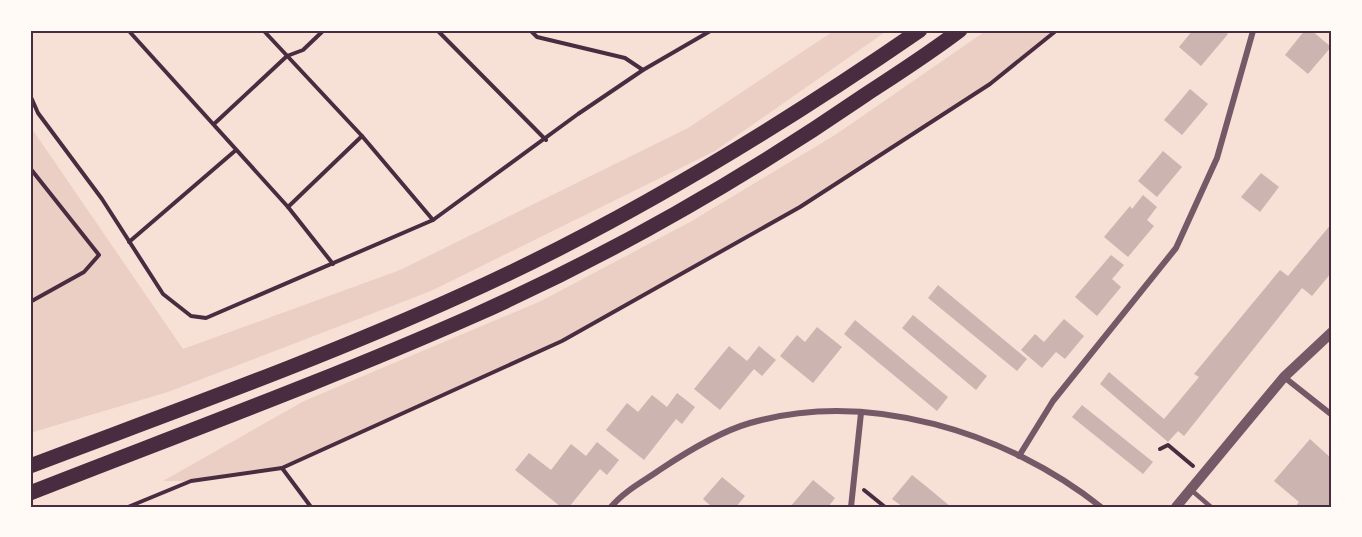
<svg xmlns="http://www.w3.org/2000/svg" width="1362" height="537" viewBox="0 0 1362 537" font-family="Quicksand,sans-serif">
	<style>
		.green { fill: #ebcfc5 }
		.building { fill: #ccb4b1 }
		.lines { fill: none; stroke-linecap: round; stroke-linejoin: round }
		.path { stroke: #4a2c40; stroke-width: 4 }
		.service { stroke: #755966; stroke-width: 4.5 }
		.minor { stroke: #755966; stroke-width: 6 }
		.tertiary { stroke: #755966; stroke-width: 10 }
		.trunk { stroke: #4a2c40; stroke-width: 15 }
		.neatline { fill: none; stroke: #4a2c40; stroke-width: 2 }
	</style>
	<rect width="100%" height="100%" fill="#f7e1d7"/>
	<g class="green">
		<polygon points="835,30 888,30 715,151 431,291 168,392 30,433 30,126 183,349 400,270 688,128"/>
		<polygon points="987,30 1057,30 990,84 800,207 562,341 282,468 191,481 163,481 304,401 541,301 690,222 835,135"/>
	</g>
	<g class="building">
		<polygon points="1193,30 1223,30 1228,34 1201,66 1179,47"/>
		<polygon points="1305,30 1311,30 1331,47 1308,74 1285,55"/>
		<polygon points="1190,89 1208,104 1182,135 1164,120"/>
		<polygon points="1163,151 1182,167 1157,197 1138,181"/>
		<polygon points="1261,173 1279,187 1260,212 1241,197"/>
		<polygon points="1143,195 1157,207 1147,220 1154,226 1128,257 1104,237 1130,206 1132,209"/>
		<polygon points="1332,223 1332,272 1312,296 1302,288 1184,436 1178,431 1168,442 1100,384 1109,372 1164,419 1199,377 1194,374 1280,270 1288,276"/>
		<polygon points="1111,255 1124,265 1112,279 1121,287 1097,316 1075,297"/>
		<polygon points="938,285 1027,359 1017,371 928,298"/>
		<polygon points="913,315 987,376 976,390 902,328"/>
		<polygon points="1064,319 1084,336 1065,359 1056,352 1042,368 1021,350 1035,334 1044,342"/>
		<polygon points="855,320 948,397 937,411 844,334"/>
		<polygon points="817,327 842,347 813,383 780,356 797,335 805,342"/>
		<polygon points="729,346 747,361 759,346 776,360 762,376 754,369 720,410 694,389"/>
		<polygon points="677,393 695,407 682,424 676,419 644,460 606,430 627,403 638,412 652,395 667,407"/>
		<polygon points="1082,405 1153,462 1143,474 1072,417"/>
		<polygon points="1310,439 1332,459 1332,507 1295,507 1299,502 1274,481"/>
		<polygon points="597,442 619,460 607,475 600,469 569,507 561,507 515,470 529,453 551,470 571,444 586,456"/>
		<polygon points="912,475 927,487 951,507 903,507 892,499"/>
		<polygon points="722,477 745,496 736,507 712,507 703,499"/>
		<polygon points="813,480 835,498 828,507 790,507"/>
	</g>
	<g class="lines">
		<g class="path">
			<polyline points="128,30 288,207 333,264"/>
			<polyline points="263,30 362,136 433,220"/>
			<polyline points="437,30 546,140"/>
			<polyline points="530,30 537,37 625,58 643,70"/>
			<polyline points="30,95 38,113 102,199 163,294 191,316 206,318 433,220 578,114 643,70 712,30"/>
			<polyline points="214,124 287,56 303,50 324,30"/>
			<polyline points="30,168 99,255 84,272 30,302"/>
			<polyline points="288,207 362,136"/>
			<polyline points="129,242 236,150"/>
			<polyline points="1160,449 1168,445 1193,466"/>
			<polyline points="282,468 311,507"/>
			<polyline points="864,490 885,507"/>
			<polyline points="128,507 191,481 282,468 562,341 800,207 990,84 1057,30"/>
		</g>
		<polyline class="service" points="1190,489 1211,507"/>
		<g class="minor">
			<polyline points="1284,377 1332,415"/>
			<polyline points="1019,456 1053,401 1176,248 1217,158 1253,31"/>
			<path d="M611,507c13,-16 33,-26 50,-38 27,-18 58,-37 89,-46 118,-34 257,9 351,84"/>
			<polyline points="851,507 861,413"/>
		</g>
		<polyline class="tertiary" points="1176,507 1284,377 1332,332"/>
		<g class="trunk">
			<path d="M30,466c145,-55 291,-107 432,-171 161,-72 313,-165 458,-265"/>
			<path d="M30,493c148,-58 298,-113 443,-177 137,-61 268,-136 392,-221 32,-21 65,-42 95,-65"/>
		</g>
	</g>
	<rect width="1362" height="537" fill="none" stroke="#fffaf5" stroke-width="63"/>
	<rect x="32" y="32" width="1298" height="474" class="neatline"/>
</svg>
